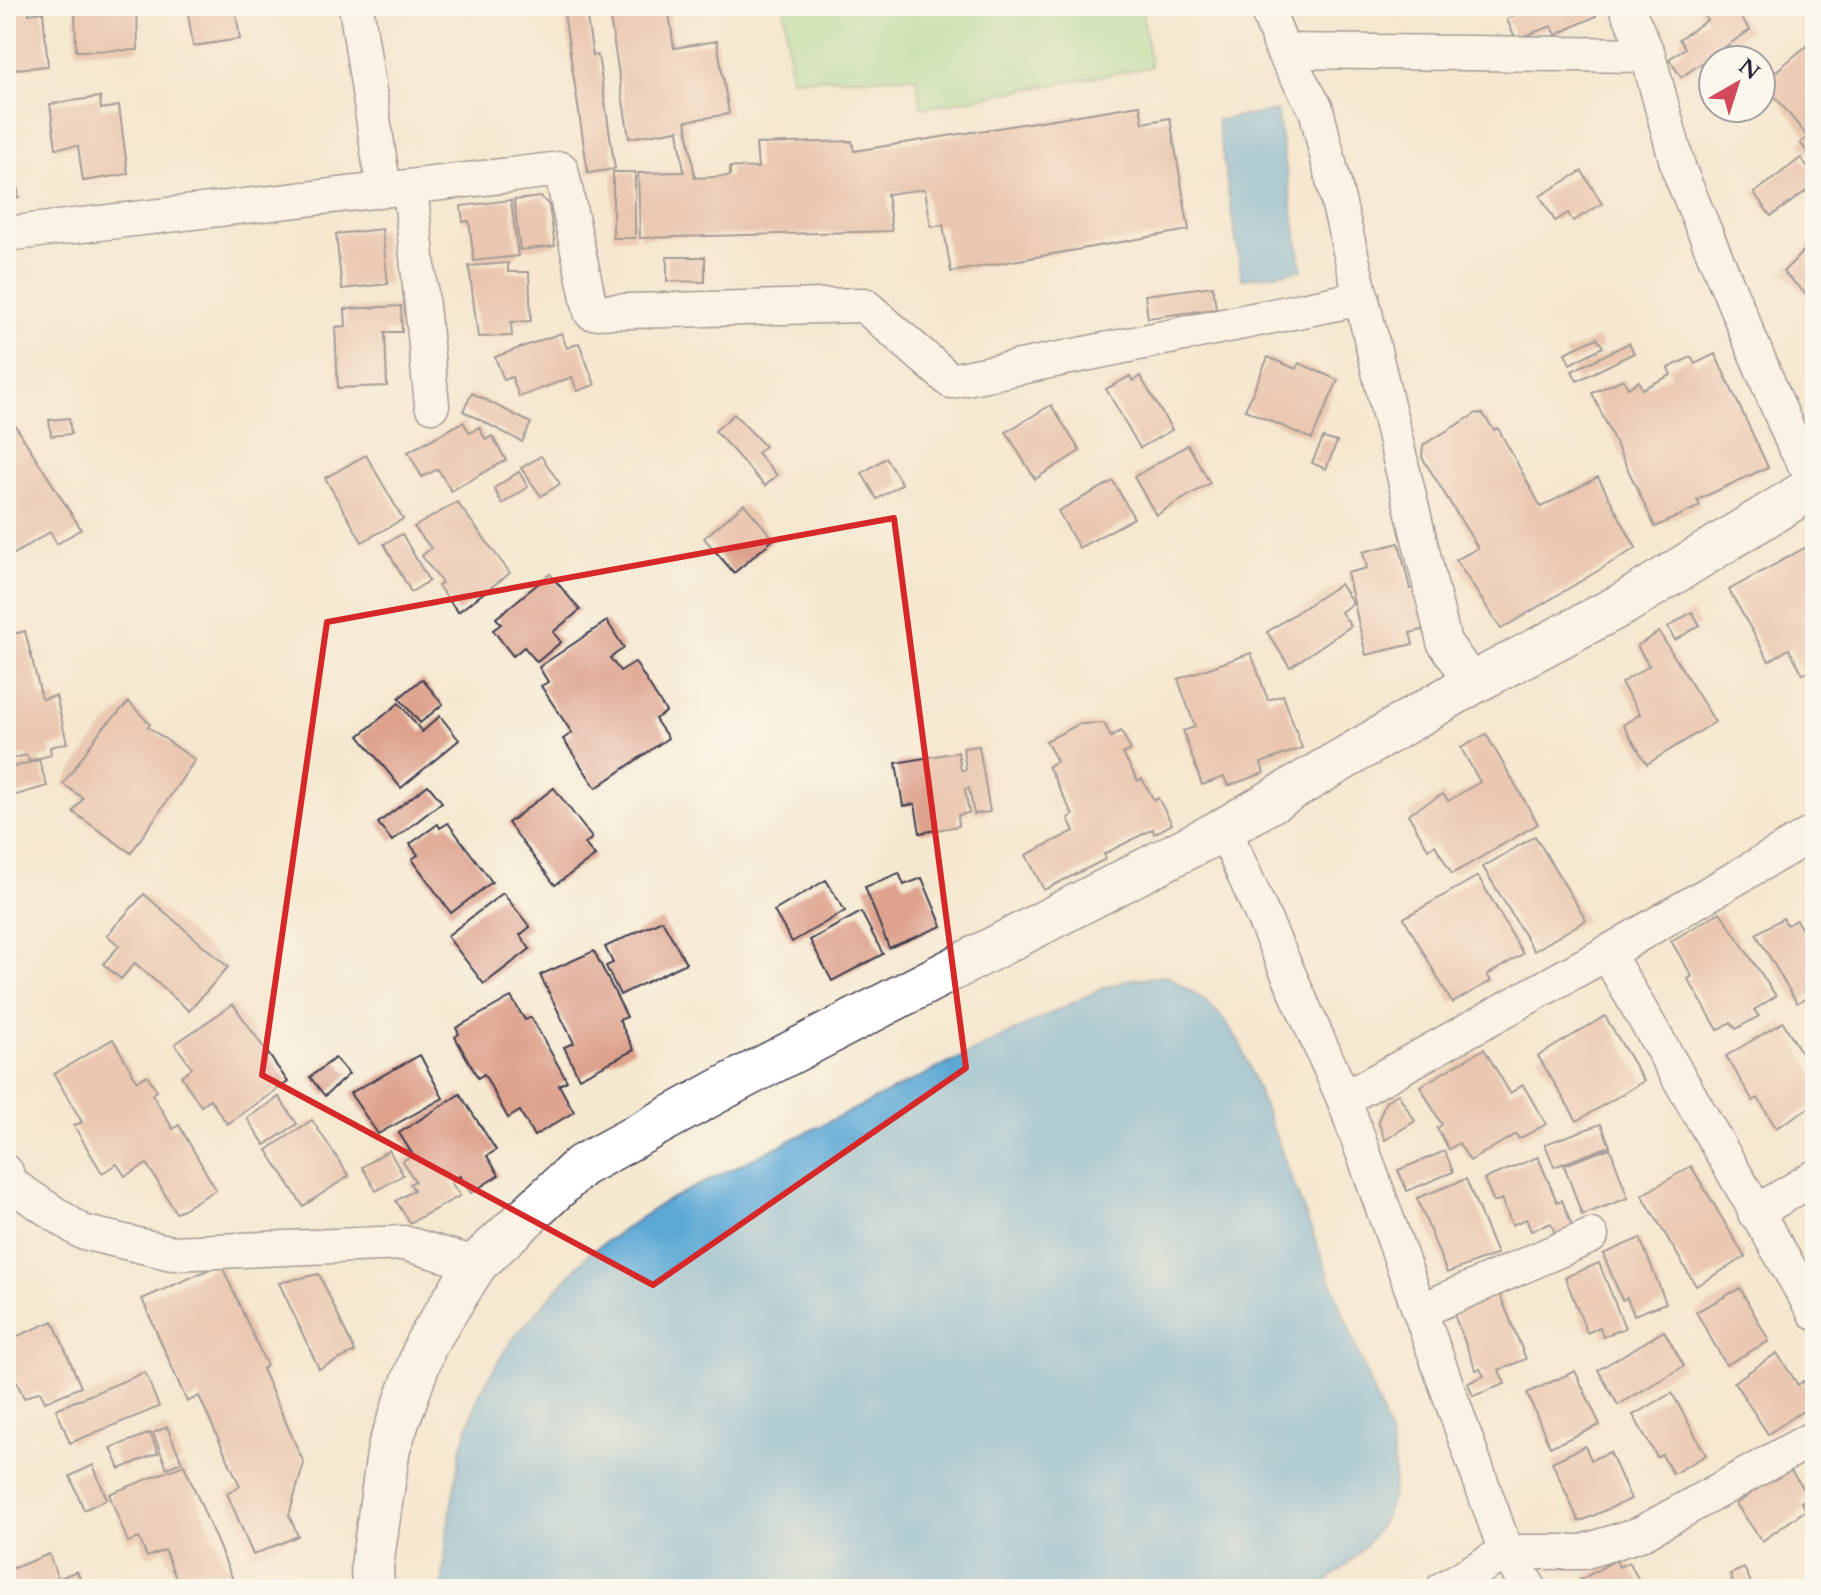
<svg xmlns="http://www.w3.org/2000/svg" width="1821" height="1595" viewBox="0 0 1821 1595" font-family="Cardo,serif">
	<style>
		.green { fill: #9bdc92; stroke: #5e7f66; stroke-width: 2 }
		.water { fill: #5ca8d5; stroke: #3f6588; stroke-width: 2 }
		.building { fill: #dda18c }
		.lines { fill: none; stroke-linecap: round; stroke-linejoin: round }
		.minor-casing { stroke: #424051; stroke-width: 37 }
		.tertiary-casing { stroke: #424051; stroke-width: 45 }
		.minor { stroke: #fff; stroke-width: 34 }
		.tertiary { stroke: #fff; stroke-width: 42 }
		.marked { fill: none; stroke: #d62828; stroke-width: 6; stroke-linejoin: round }
	</style>
	<rect width="100%" height="100%" fill="#fbf7ec"/>
	<filter id="ink" filterUnits="userSpaceOnUse"><feTurbulence type="fractalNoise" baseFrequency=".0125" numOctaves="2"/><feDisplacementMap in="SourceGraphic" scale="16" xChannelSelector="R" yChannelSelector="G"/><feConvolveMatrix kernelMatrix="1 2 1 2 8 2 1 2 1" color-interpolation-filters="sRGB"/></filter>
	<filter id="wash" filterUnits="userSpaceOnUse"><feTurbulence type="fractalNoise" baseFrequency=".006" numOctaves="4" result="noise"/><feDisplacementMap in="SourceGraphic" scale="32" xChannelSelector="R" yChannelSelector="G"/><feGaussianBlur stdDeviation="1.8" result="paint"/><feColorMatrix in="noise" values="0 0 0 0 0 0 0 0 0 0 0 0 0 0 0 0 0 1.4 0 .05"/><feComposite in="paint" operator="in"/></filter>
	<g filter="url(#wash)">
		<rect width="100%" height="100%" fill="#f5e8d0"/>
		<polygon class="green" points="784,6 1141,6 1151,67 922,108 916,77 791,79"/>
		<g class="water">
			<polygon points="1277,111 1302,270 1242,279 1217,120"/>
			<path d="M1167,976c34,20 53,33 73,67l150,393c2,14 5,30 4,44 -1,46 -44,87 -80,109h-872l6,-64 13,-76 18,-55 31,-52 79,-89 75,-51 441,-215 28,-8z"/>
		</g>
		<g id="blocks">
			<g class="building">
				<polygon points="6,6 29,6 29,14 43,12 48,66 6,70"/>
				<polygon points="75,6 137,6 138,50 76,51"/>
				<polygon points="187,6 235,6 240,39 193,46"/>
				<polygon points="563,6 585,6 593,56 598,55 615,169 588,173"/>
				<polygon points="608,6 668,6 674,48 717,41 729,114 686,121 695,178 730,176 730,167 758,168 756,144 852,141 854,151 1140,105 1143,123 1170,118 1189,230 951,272 943,225 931,227 925,189 887,194 892,231 640,238 638,173 684,172 678,130 629,138"/>
				<polygon points="1529,6 1591,6 1596,16 1556,35 1552,26 1516,39 1507,20"/>
				<polygon points="1697,6 1733,6 1750,30 1681,77 1669,59 1685,48 1679,39 1707,20"/>
				<polygon points="1810,43 1815,49 1815,160 1800,143 1808,137 1763,82"/>
				<polygon points="100,97 101,109 119,106 128,174 83,181 78,146 56,148 50,104"/>
				<polygon points="8,133 19,198 6,200 6,134"/>
				<polygon points="1801,158 1815,177 1815,185 1771,216 1754,193"/>
				<polygon points="1582,171 1602,204 1573,221 1568,213 1555,221 1540,196"/>
				<rect x="613" y="172" width="22" height="66"/>
				<polygon points="541,197 549,205 555,246 520,250 514,200"/>
				<polygon points="511,200 518,256 474,261 469,221 463,222 461,206"/>
				<polygon points="382,229 388,284 342,289 336,234"/>
				<polygon points="1815,239 1815,303 1783,272"/>
				<polygon points="667,257 705,257 705,282 667,281"/>
				<polygon points="508,263 508,272 529,272 531,321 511,322 512,336 478,337 469,266"/>
				<polygon points="1213,286 1216,309 1148,318 1145,295"/>
				<polygon points="401,306 402,332 385,332 387,386 338,388 335,327 346,326 345,309"/>
				<polygon points="561,333 567,348 579,343 595,385 577,391 572,377 519,397 512,377 504,380 495,357"/>
				<polygon points="1597,338 1603,347 1570,364 1565,353"/>
				<polygon points="1629,343 1634,353 1577,381 1572,371"/>
				<polygon points="1715,354 1768,467 1697,500 1700,506 1655,527 1592,393 1623,379 1628,388 1639,381 1642,389 1671,375 1668,368 1691,357 1695,364"/>
				<polygon points="1268,357 1296,369 1299,363 1338,380 1312,439 1245,410"/>
				<polygon points="1130,376 1133,381 1140,376 1172,430 1140,448 1106,389"/>
				<polygon points="472,393 531,423 522,442 463,411"/>
				<polygon points="1051,405 1080,451 1035,479 1006,432"/>
				<polygon points="1477,413 1483,414 1494,430 1498,428 1541,507 1598,477 1636,548 1501,629 1456,560 1478,548 1422,457 1423,445"/>
				<polygon points="734,414 765,446 757,453 777,475 765,486 715,431"/>
				<polygon points="69,418 71,434 51,436 49,420"/>
				<polygon points="463,422 470,433 479,427 486,440 492,436 506,460 451,491 438,469 422,477 408,452"/>
				<polygon points="15,425 81,529 57,544 50,532 6,559 6,431"/>
				<polygon points="1323,438 1337,442 1326,469 1312,463"/>
				<polygon points="1188,445 1210,483 1156,515 1134,477"/>
				<polygon points="366,455 403,519 362,542 325,478"/>
				<polygon points="541,456 560,484 541,496 521,468"/>
				<polygon points="886,458 902,484 877,499 862,473"/>
				<polygon points="519,472 528,487 502,504 494,488"/>
				<polygon points="1113,481 1134,518 1079,548 1058,511"/>
				<polygon points="457,502 510,573 458,612 438,586 442,583 422,556 431,548 414,527"/>
				<polygon points="744,504 774,539 734,573 704,538"/>
				<polygon points="402,534 429,581 411,592 384,544"/>
				<polygon points="1399,543 1410,589 1416,588 1431,628 1410,633 1413,644 1366,655 1347,573 1367,568 1363,552"/>
				<polygon points="1808,546 1815,549 1815,668 1803,674 1789,649 1769,661 1729,590"/>
				<polygon points="550,574 580,610 553,632 561,642 537,662 524,647 513,656 493,630 501,624 496,618"/>
				<polygon points="1340,584 1353,603 1341,612 1351,626 1290,667 1267,632"/>
				<polygon points="1692,612 1700,625 1675,640 1668,627"/>
				<polygon points="607,621 624,648 610,658 620,671 635,662 666,712 655,719 668,738 596,788 563,739 572,733 541,686 548,682 539,667"/>
				<polygon points="25,631 42,699 56,696 67,743 50,747 51,755 29,761 27,755 6,760 6,636"/>
				<polygon points="1659,632 1715,722 1647,764 1623,725 1640,714 1621,683 1649,666 1637,646"/>
				<polygon points="1251,653 1268,700 1283,695 1302,748 1261,763 1264,773 1228,786 1224,777 1202,785 1183,731 1195,727 1178,679"/>
				<polygon points="422,679 443,704 420,723 399,698"/>
				<polygon points="129,702 150,724 148,727 195,760 131,853 73,812 83,798 63,784 101,730"/>
				<polygon points="399,703 422,732 440,716 459,740 401,788 359,736"/>
				<polygon points="1104,723 1111,737 1121,731 1131,750 1123,754 1138,781 1142,779 1154,800 1158,798 1172,824 1154,834 1153,829 1104,854 1106,859 1044,890 1026,855 1074,831 1068,818 1073,815 1048,766 1057,761 1046,741 1079,724"/>
				<polygon points="1486,734 1538,824 1452,874 1435,845 1428,849 1408,814 1443,794 1448,801 1480,782 1461,748"/>
				<polygon points="979,746 990,812 974,814 969,788 965,789 969,813 958,815 959,826 920,833 915,804 903,806 896,763 958,752 961,770 966,770 963,748"/>
				<polygon points="39,760 47,786 6,798 6,769"/>
				<polygon points="428,785 442,802 392,841 378,823"/>
				<polygon points="554,788 592,838 585,844 595,856 555,885 508,823"/>
				<polygon points="448,823 492,882 451,913 412,859 418,855 410,844 438,824 440,828"/>
				<polygon points="1535,836 1586,920 1534,951 1483,867"/>
				<polygon points="899,873 904,885 922,878 942,926 889,948 865,887"/>
				<polygon points="1478,876 1523,954 1487,975 1491,981 1452,1003 1404,918"/>
				<polygon points="826,880 845,911 792,942 774,911"/>
				<polygon points="503,893 530,927 520,935 530,949 484,984 447,936"/>
				<polygon points="144,894 228,967 189,1011 135,963 121,979 103,964 119,946 107,935"/>
				<polygon points="861,912 883,954 832,981 810,940"/>
				<polygon points="1720,912 1776,996 1754,1010 1759,1016 1736,1029 1731,1022 1718,1030 1688,979 1692,976 1671,941"/>
				<polygon points="1783,918 1787,925 1796,920 1815,951 1815,993 1797,1003 1756,934"/>
				<polygon points="662,920 686,963 620,995 606,966 613,963 605,947"/>
				<polygon points="594,951 627,1017 619,1020 634,1050 579,1078 564,1047 574,1043 540,975"/>
				<polygon points="511,997 525,1020 531,1017 567,1081 559,1085 574,1112 534,1136 520,1111 508,1118 484,1074 478,1078 455,1037 459,1034 456,1028"/>
				<polygon points="233,1004 288,1082 227,1124 210,1099 201,1106 181,1076 192,1068 175,1044"/>
				<polygon points="1605,1016 1644,1081 1577,1121 1538,1056"/>
				<polygon points="1783,1022 1815,1076 1815,1104 1776,1128 1758,1098 1753,1101 1726,1056"/>
				<polygon points="113,1039 137,1081 147,1075 157,1091 152,1094 173,1129 179,1125 216,1190 176,1213 147,1164 125,1176 117,1164 102,1173 74,1126 82,1122 54,1074"/>
				<polygon points="1484,1049 1510,1093 1523,1085 1546,1124 1519,1139 1516,1134 1470,1161 1459,1143 1449,1149 1437,1128 1442,1125 1420,1086"/>
				<polygon points="420,1055 443,1098 378,1134 350,1093"/>
				<polygon points="335,1058 349,1074 325,1096 310,1077"/>
				<polygon points="460,1094 496,1150 487,1156 499,1175 471,1193 460,1176 451,1182 460,1196 410,1223 396,1201 414,1190 410,1184 415,1181 402,1161 413,1155 399,1133"/>
				<polygon points="1398,1094 1415,1121 1385,1140 1378,1121 1386,1101"/>
				<polygon points="279,1097 297,1124 265,1145 247,1118"/>
				<polygon points="312,1120 349,1176 303,1206 267,1150"/>
				<polygon points="1601,1124 1610,1146 1554,1167 1545,1144"/>
				<polygon points="1610,1148 1628,1198 1582,1215 1564,1165"/>
				<polygon points="389,1150 403,1175 376,1191 362,1167"/>
				<polygon points="1445,1151 1453,1172 1407,1191 1398,1170"/>
				<polygon points="1538,1157 1557,1202 1562,1200 1573,1229 1556,1236 1551,1223 1531,1231 1526,1219 1512,1225 1502,1199 1494,1202 1484,1179"/>
				<polygon points="1691,1166 1745,1257 1696,1286 1642,1195"/>
				<polygon points="1466,1179 1497,1254 1447,1273 1417,1198"/>
				<polygon points="1640,1238 1666,1303 1634,1315 1627,1298 1622,1300 1603,1254"/>
				<polygon points="1599,1263 1625,1328 1603,1337 1600,1327 1587,1333 1565,1277"/>
				<polygon points="221,1264 267,1366 262,1369 304,1463 289,1515 298,1536 253,1555 227,1493 240,1486 199,1396 187,1402 142,1299"/>
				<polygon points="319,1274 355,1352 319,1369 279,1283"/>
				<polygon points="1740,1288 1769,1341 1726,1365 1696,1312"/>
				<polygon points="1498,1290 1526,1359 1499,1370 1505,1384 1473,1396 1468,1383 1484,1376 1480,1369 1476,1370 1453,1312"/>
				<polygon points="53,1321 81,1387 45,1402 40,1391 24,1398 6,1358 6,1341"/>
				<polygon points="1664,1331 1684,1366 1618,1405 1598,1370"/>
				<polygon points="1777,1353 1798,1385 1803,1381 1815,1403 1768,1434 1734,1382"/>
				<polygon points="1575,1371 1600,1425 1550,1447 1527,1393"/>
				<polygon points="145,1372 159,1407 70,1443 56,1409"/>
				<polygon points="1672,1393 1706,1455 1673,1474 1662,1455 1657,1457 1633,1415"/>
				<polygon points="167,1427 182,1462 167,1468 153,1433"/>
				<polygon points="150,1433 158,1453 120,1469 111,1448"/>
				<polygon points="1585,1446 1591,1460 1610,1452 1631,1499 1579,1522 1552,1462"/>
				<polygon points="1815,1463 1815,1492 1804,1470"/>
				<polygon points="93,1465 107,1499 84,1510 70,1476"/>
				<polygon points="184,1465 237,1589 180,1589 165,1550 147,1557 139,1538 128,1542 109,1494"/>
				<polygon points="1788,1467 1809,1496 1801,1502 1806,1510 1762,1541 1736,1504"/>
				<polygon points="49,1554 58,1579 77,1571 84,1589 6,1589 6,1571"/>
				<polygon points="1616,1560 1619,1567 1629,1562 1641,1584 1631,1589 1564,1589"/>
				<polygon points="1744,1568 1754,1589 1717,1589 1733,1582 1730,1574"/>
			</g>
		</g>
	</g>
	<g filter="url(#ink)">
		<use href="#blocks" fill-opacity="0" stroke="#424051" stroke-width="2"/>
		<g class="lines">
			<defs>
				<g id="minor">
					<polyline points="356,6 384,190"/>
					<polyline points="1266,6 1283,51 1316,109 1444,642 1473,683"/>
					<polyline points="1626,6 1648,55 1679,170 1794,445 1815,481"/>
					<polyline points="1283,51 1648,55"/>
					<polyline points="410,187 432,405"/>
					<polyline points="6,234 561,169 591,312 864,305 951,381 1362,298"/>
					<polyline points="1224,829 1344,1099 1506,1552 1530,1589"/>
					<polyline points="1607,953 1815,1313"/>
					<polyline points="1344,1099 1607,953 1815,832"/>
					<polyline points="6,1172 9,1183 82,1232 172,1253 404,1243 476,1264"/>
					<polyline points="1755,1213 1815,1177"/>
					<polyline points="1420,1311 1591,1236"/>
					<polyline points="1443,1589 1506,1552 1583,1552 1640,1534 1815,1437"/>
				</g>
				<polyline id="tertiary" points="373,1589 372,1566 389,1447 426,1344 476,1264 581,1166 744,1077 1224,829 1473,683 1623,604 1815,486"/>
			</defs>
			<use href="#minor" class="minor-casing"/>
			<use href="#tertiary" class="tertiary-casing"/>
			<use href="#minor" class="minor"/>
			<use href="#tertiary" class="tertiary"/>
		</g>
	</g>
	<path d="M0 0H1821V1595H0ZM894,518l72,550 -313,217 -391,-210 65,-453z" fill="#f5e8d0" fill-opacity=".55" fill-rule="evenodd"/>
	<path class="marked" d="M894,518l72,550 -313,217 -391,-210 65,-453z"/>
	<rect width="1821" height="1595" fill="none" stroke="#fbf7ec" stroke-width="32"/>
	<g transform="translate(1737 84) rotate(39)"><circle r="38" fill="#fbf7ec" stroke="#a4a2a5" stroke-width="2"/>
	<path d="M0-6L14 30L0 20L-14 30Z" fill="#d1495b"/>
	<text y="-12" font-size="22" font-weight="bold" text-anchor="middle" fill="#22223b">N</text>
	</g>
</svg>
